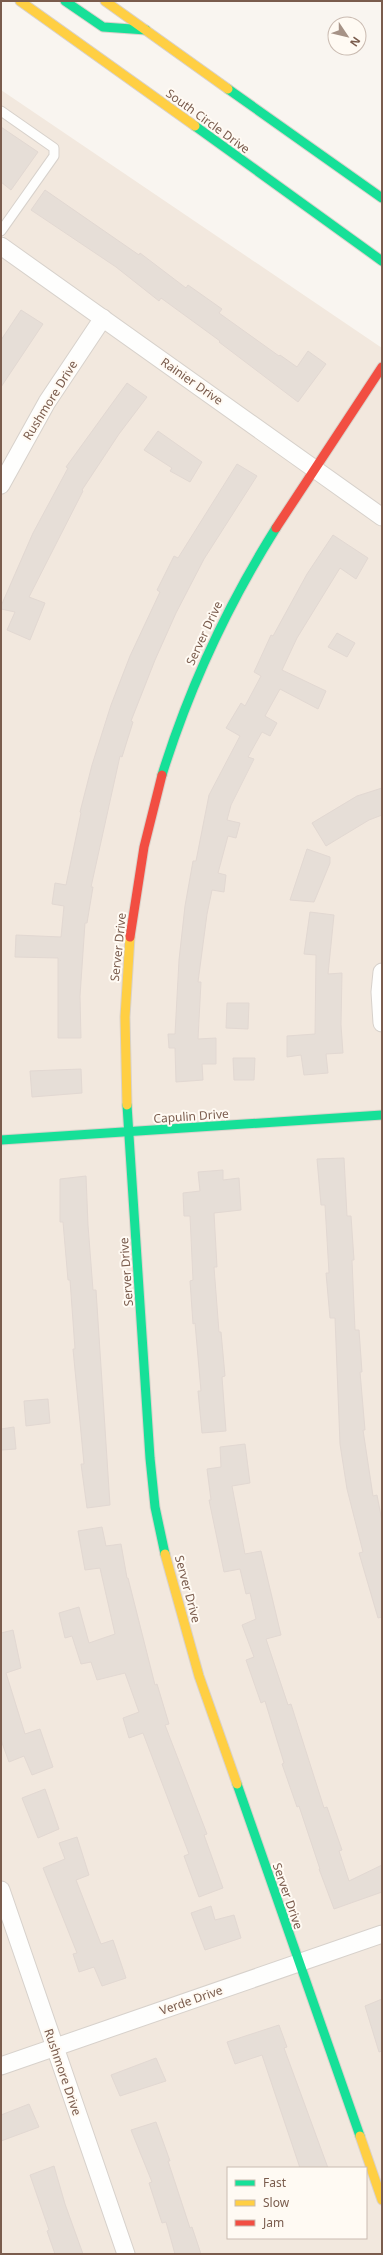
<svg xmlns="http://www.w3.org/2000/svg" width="383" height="2255" viewBox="0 0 383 2255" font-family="'Noto Sans',sans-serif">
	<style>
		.residential { fill: #f2e8de; fill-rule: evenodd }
		.building { fill: #e6ded7; stroke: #e2d8d2 }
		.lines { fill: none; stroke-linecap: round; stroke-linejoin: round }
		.lane-casing { stroke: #d7d1cb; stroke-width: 11 }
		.street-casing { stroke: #d7d1cb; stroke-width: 19 }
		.fast-casing { stroke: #d9d2cb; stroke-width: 11 }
		.slow-casing { stroke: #d9d2cb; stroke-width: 11 }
		.jam-casing { stroke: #d9d2cb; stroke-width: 11 }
		.lane { stroke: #fefefd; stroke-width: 9 }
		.street { stroke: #fefefd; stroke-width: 17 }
		.fast { stroke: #16e098; stroke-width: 9 }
		.slow { stroke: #ffcf43; stroke-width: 9 }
		.jam { stroke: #f24e42; stroke-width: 9 }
		.labels { text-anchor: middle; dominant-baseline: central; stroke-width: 4; stroke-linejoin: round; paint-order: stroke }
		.street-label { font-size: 12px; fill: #7a5c4d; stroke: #fffaf3 }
	</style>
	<rect width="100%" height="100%" fill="#f9f5f0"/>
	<path class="residential" d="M1,90l381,258v1906h-381v-2013l6,-9 -6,-5zM228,2168h138v70h-138z"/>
	<g class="building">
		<polygon points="1,127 38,152 11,190 1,182"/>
		<polygon points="45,190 139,255 140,253 186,288 188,285 222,309 219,313 279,356 280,355 297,367 308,351 326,364 298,402 219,342 220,341 161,298 159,301 116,267 31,210"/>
		<polygon points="21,310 43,324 1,387 1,340"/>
		<polygon points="127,383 147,397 119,434 82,490 83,491 29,597 45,603 30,640 7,630 15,612 1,609 1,606 33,533 68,468 66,467"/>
		<polygon points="158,431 202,462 190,482 170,471 172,468 144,450"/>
		<polygon points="237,464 257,476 204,559 176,613 155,660 131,721 133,722 122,757 120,756 91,887 93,887 87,923 85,923 80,996 81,1038 58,1038 58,958 15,957 16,935 61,937 64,906 52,904 55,883 66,885 81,813 80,812 92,765 111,705 130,656 160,592 157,590 174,556 178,558"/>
		<polygon points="333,535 368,558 356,579 340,568 297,638 282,670 326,691 318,709 280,689 265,716 277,723 270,736 262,732 248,757 254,759 231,805 227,820 240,823 236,838 228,836 218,873 226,875 224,892 212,890 207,914 198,982 201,982 198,1039 216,1038 216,1064 202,1064 203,1080 176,1082 175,1048 169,1048 168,1034 175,1034 179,960 185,906 193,861 196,861 209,795 240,736 226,728 241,703 245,706 261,676 254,672 271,635 273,636 307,574"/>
		<polygon points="337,633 355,643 347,657 328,647"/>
		<polygon points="382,788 382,815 369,820 326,846 312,823 357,796"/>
		<polygon points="307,849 330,857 330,863 314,902 290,900"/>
		<polygon points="310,912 334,915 328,974 342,973 341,1025 343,1053 326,1054 328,1073 304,1075 301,1055 287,1057 287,1036 315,1034 316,955 304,954"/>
		<polygon points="227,1003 249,1003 248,1029 226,1028"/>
		<polygon points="233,1058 255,1058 254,1080 234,1080"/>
		<polygon points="81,1069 82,1093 32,1097 30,1071"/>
		<polygon points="344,1158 347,1216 351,1216 354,1260 352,1260 355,1330 359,1330 362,1372 360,1372 365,1430 363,1430 373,1496 377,1495 382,1521 382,1617 378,1618 359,1553 363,1552 347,1489 340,1444 335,1318 330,1318 326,1273 329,1273 325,1205 321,1205 317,1159"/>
		<polygon points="223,1170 223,1180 239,1178 241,1210 214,1213 217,1267 214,1267 219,1332 221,1332 225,1376 222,1377 226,1431 202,1433 198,1391 201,1391 195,1323 193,1324 190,1281 193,1280 190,1216 184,1216 183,1193 200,1191 198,1172"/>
		<polygon points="86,1176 88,1225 93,1290 96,1290 110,1505 87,1508 81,1464 84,1464 73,1349 75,1349 70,1280 68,1280 63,1222 60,1222 60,1179"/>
		<polygon points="48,1399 50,1423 26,1426 24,1401"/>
		<polygon points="14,1427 16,1449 1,1450 1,1429"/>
		<polygon points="245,1444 250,1483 232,1486 245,1554 261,1551 281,1635 266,1639 288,1705 291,1704 324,1808 327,1807 342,1850 339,1851 349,1881 382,1865 382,1892 334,1909 319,1869 320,1869 299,1806 297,1807 282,1764 284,1763 265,1701 261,1703 246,1660 254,1657 242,1625 256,1619 250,1593 246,1594 240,1569 224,1572 209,1500 211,1500 207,1469 221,1467 220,1447"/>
		<polygon points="102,1527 106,1546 121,1544 127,1578 128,1578 155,1685 157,1684 169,1724 165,1725 207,1834 204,1835 223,1888 199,1897 184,1856 189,1854 143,1733 129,1738 123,1718 139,1712 125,1673 97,1680 91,1662 81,1664 72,1636 65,1638 59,1613 79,1607 89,1643 115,1634 100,1568 85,1570 78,1531"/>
		<polygon points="13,1630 21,1668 6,1673 25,1734 40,1729 53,1767 32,1775 24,1756 9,1762 1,1740 1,1633"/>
		<polygon points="45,1789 59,1829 38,1838 22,1798"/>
		<polygon points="77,1837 89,1875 76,1880 101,1944 113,1940 126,1978 102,1986 94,1967 79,1972 73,1954 77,1953 43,1868 65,1859 59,1843"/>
		<polygon points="211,1906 215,1920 234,1915 241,1938 205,1950 191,1913"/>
		<polygon points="382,1999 382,2051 379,2052 365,2006"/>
		<polygon points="279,2025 287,2047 284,2048 328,2168 300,2168 262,2055 235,2064 227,2042"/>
		<polygon points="156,2058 166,2081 120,2096 111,2075"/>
		<polygon points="29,2104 39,2127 1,2141 1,2115"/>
		<polygon points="156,2122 170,2161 168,2161 190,2228 192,2227 201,2254 175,2254 166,2222 162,2223 149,2183 152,2182 131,2130"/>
		<polygon points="54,2166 65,2204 83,2254 55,2254 47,2231 49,2230 30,2175"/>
	</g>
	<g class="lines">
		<defs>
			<polyline id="lane" points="1,111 54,148 54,156 1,231"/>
			<g id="street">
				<polyline points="1,246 382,517"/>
				<polyline points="1,485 47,402 103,318"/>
				<polyline points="382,972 380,992 382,1023"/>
				<polyline points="1,1890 126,2254"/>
				<polyline points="1,2066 382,1934"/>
			</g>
			<g id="fast">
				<polyline points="65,1 103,27 146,30"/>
				<polyline points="228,89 382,198"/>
				<polyline points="195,126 382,261"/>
				<path d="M162,775c27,-87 65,-169 114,-247"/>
				<polyline points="127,1105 150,1458 155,1507 165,1554"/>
				<polyline points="1,1140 382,1115"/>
				<polyline points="237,1784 360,2136"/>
			</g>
			<g id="slow">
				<polyline points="20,1 195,126"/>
				<polyline points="105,1 228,89"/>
				<polyline points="127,1105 125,1017 130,937"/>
				<polyline points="165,1554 199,1676 237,1784"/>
				<polyline points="360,2136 382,2200"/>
			</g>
			<g id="jam">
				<polyline points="276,528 382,367"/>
				<polyline points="130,937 144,847 162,775"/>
			</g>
		</defs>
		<use href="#lane" class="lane-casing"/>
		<use href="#street" class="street-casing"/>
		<use href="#fast" class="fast-casing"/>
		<use href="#slow" class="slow-casing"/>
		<use href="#jam" class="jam-casing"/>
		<use href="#lane" class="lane"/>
		<use href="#street" class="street"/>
		<use href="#fast" class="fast"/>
		<use href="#slow" class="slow"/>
		<use href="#jam" class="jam"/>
	</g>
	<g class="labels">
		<g class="street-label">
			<text transform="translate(208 121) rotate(36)">South Circle Drive</text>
			<text transform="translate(192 381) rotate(35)">Rainier Drive</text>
			<text transform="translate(50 400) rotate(-58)">Rushmore Drive</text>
			<text transform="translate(204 633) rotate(-65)">Server Drive</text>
			<text transform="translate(118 947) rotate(-84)">Server Drive</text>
			<text transform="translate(191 1116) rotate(-4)">Capulin Drive</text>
			<text transform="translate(126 1272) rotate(-94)">Server Drive</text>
			<text transform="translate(188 1589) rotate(75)">Server Drive</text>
			<text transform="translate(288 1896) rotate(71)">Server Drive</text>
			<text transform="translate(191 2000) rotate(-19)">Verde Drive</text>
			<text transform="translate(63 2072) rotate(71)">Rushmore Drive</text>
		</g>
	</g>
	<rect width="383" height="2255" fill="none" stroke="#7a5c4d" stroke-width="4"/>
	<rect x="227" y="2167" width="140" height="72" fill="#fffaf3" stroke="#cabbb1"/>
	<rect x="235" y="2180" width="20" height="6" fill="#16e098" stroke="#cabbb1"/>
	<text x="263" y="2187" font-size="12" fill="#7a5c4d">Fast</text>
	<rect x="235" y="2200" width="20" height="6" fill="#ffcf43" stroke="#cabbb1"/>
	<text x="263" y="2207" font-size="12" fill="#7a5c4d">Slow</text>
	<rect x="235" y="2220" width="20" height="6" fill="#f24e42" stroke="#cabbb1"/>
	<text x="263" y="2227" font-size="12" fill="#7a5c4d">Jam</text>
	<g transform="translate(347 36) rotate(125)"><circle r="19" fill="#fffaf3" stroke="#cabbb1"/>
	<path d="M0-3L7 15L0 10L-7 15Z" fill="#a69286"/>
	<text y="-6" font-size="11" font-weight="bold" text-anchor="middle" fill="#7a5c4d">N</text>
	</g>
</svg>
